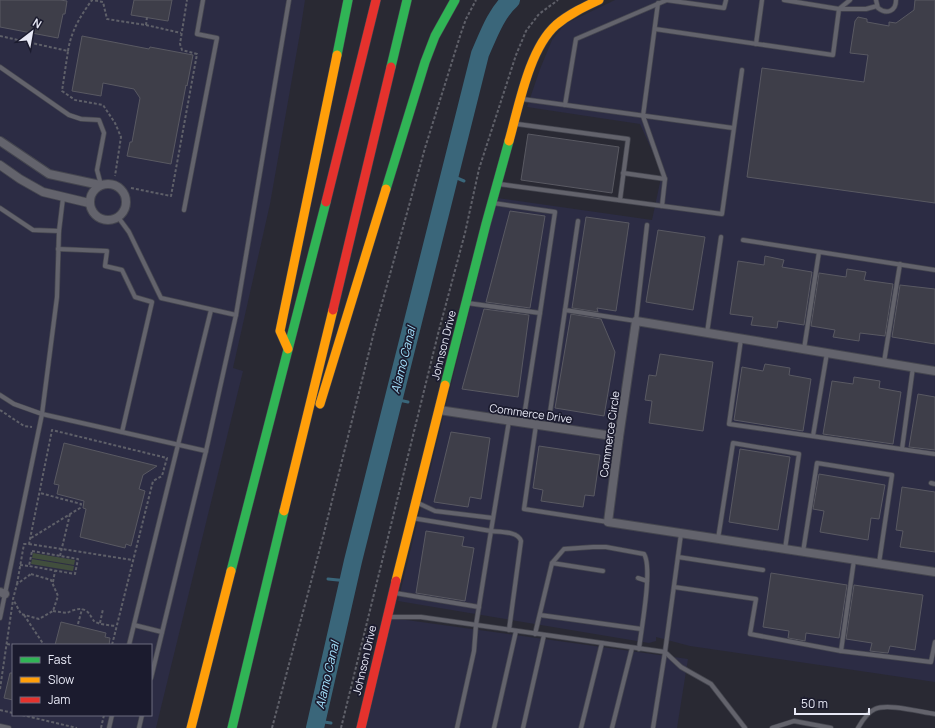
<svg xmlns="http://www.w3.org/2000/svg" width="935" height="728" viewBox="0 0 935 728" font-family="Manrope,sans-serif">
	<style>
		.built { fill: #2c2c44; fill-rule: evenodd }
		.green { fill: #414e3d }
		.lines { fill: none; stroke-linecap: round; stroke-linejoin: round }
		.stream { stroke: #3a667a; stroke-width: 3 }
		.river { stroke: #3a667a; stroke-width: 18 }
		.building { fill: #3e3e49; stroke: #595962 }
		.lane-casing { stroke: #45464f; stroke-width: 5.5 }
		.street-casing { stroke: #45464f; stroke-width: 10 }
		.fast-casing { stroke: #45464f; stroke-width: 10 }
		.slow-casing { stroke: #45464f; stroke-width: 10 }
		.jam-casing { stroke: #45464f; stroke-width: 10 }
		.path { stroke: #5f6069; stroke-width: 2; stroke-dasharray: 3 2; stroke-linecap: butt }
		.lane { stroke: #63636c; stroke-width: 4 }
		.street { stroke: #63636c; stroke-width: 8 }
		.fast { stroke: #30b455; stroke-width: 9 }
		.slow { stroke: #ff9f0a; stroke-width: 9 }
		.jam { stroke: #e5322d; stroke-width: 9 }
		.labels { text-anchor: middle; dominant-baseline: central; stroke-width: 3.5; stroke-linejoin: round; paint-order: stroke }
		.street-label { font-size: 11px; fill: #e7e8f5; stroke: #1b1b2e }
		.water-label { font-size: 12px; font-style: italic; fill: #a3e1fd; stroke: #1b1b2e }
	</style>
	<rect width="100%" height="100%" fill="#292933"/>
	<g class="built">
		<path d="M0,0h305l-5,33 -30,171 -37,164 10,3 -87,357h-156zM13,645h138v70h-138z"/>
		<polygon points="615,0 935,0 935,682 690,646 656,637 656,641 649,643 398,601 497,198 652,220 662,173 640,124 527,107 540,69 552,40 565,24"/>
		<polygon points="392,618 688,659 677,728 366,728"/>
	</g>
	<g class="green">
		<polygon points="33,553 75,560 74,565 32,558"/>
		<polygon points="32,559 74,566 73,571 31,564"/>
	</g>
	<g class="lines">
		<g class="stream">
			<polyline points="450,175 464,181"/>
			<polyline points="394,399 408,402"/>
			<polyline points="328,579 348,581"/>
			<polyline points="317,721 331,723"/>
		</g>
		<path class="river" d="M315,728l38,-167 127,-507c8,-18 16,-41 31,-54"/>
	</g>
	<g class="building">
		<polygon points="0,0 60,0 67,1 65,14 63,14 58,38 0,27"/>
		<polygon points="134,0 172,0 168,21 131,15"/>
		<polygon points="915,0 935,0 935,203 747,177 762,68 864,82 868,55 850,53 855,21 858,17 867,19 867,22 889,26 889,22 896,23 914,10"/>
		<polygon points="82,36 149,49 150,47 193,55 187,86 186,85 171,164 127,156 130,142 132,142 140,98 134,89 103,83 101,96 72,91"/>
		<polygon points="528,134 619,147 612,193 521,180"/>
		<polygon points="510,211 545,216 530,308 486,302"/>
		<polygon points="586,217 629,223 616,311 597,308 598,312 572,308"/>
		<polygon points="658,230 705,237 693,310 646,302"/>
		<polygon points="765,256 784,260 782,267 812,272 804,325 778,321 777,328 751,325 753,317 730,314 738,261 764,265"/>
		<polygon points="847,269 866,272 864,280 893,284 885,336 860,333 859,341 833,337 835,330 811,326 819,273 846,277"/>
		<polygon points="900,285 935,289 935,344 892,337"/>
		<polygon points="484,309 529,315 518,397 462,389"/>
		<polygon points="571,314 601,319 615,352 604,416 555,408"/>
		<polygon points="660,354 713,362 703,431 649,423 652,401 645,400 649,375 656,376"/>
		<polygon points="765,364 790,368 789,375 811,379 803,431 734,420 742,367 763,371"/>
		<polygon points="854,377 880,381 879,388 901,392 893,444 823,434 832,381 853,384"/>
		<polygon points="918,394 935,397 935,450 909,447"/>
		<polygon points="451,432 490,438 481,499 470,497 468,507 434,502"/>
		<polygon points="64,443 157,466 143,475 139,489 145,491 131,546 126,544 125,548 80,537 86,509 83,508 84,501 57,494 59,485 54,484"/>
		<polygon points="539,446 600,455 594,496 585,495 583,507 541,501 543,490 533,488"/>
		<polygon points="740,449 790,457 778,530 729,522"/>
		<polygon points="819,474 885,485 879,519 871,518 868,540 820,532 824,511 813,509"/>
		<polygon points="902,487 935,492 935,552 900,547 903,531 896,530"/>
		<polygon points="426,531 464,537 462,546 474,548 465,601 416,593"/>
		<polygon points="771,573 847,585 839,638 806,633 805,641 788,638 789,631 763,627"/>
		<polygon points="854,585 923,595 915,650 890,646 888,653 878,652 870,651 872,643 846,639"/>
		<polygon points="61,622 106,633 105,637 110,638 109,645 55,645"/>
		<polygon points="10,673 13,673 13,700 4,698"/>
	</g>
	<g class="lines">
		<defs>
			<g id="lane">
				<polyline points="666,0 724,8 726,0"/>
				<polyline points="784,0 839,9 850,0"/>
				<path d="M876,0l2,8c9,7 18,3 18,-8"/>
				<polyline points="658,3 643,116 665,179 662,206"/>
				<polyline points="655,29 833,55 839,9 866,9 877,6"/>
				<polyline points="756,44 762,0"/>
				<polyline points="0,67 69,115 81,119 99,120 104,133 97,170 101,185"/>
				<polyline points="522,99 733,128"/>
				<polyline points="565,105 576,39 667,0"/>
				<polyline points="517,124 628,139 620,200"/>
				<polyline points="623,173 665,179"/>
				<polyline points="499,184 722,214 742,70"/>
				<polyline points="0,208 33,230 59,231"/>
				<polyline points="184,210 217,38 197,34 203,0"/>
				<polyline points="118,217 129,232 161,298 236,315 206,451"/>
				<polyline points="578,221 565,310 636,321 647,225"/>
				<polyline points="743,240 935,270"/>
				<polyline points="58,249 107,251 105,266 122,270 135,297 152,302 122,432"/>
				<polyline points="467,303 540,313 555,212 493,203"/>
				<polyline points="236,315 289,0"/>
				<polyline points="707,333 721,237"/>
				<polyline points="741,339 729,424 935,454"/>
				<polyline points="804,349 819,252"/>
				<polyline points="884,362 900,264"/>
				<polyline points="0,395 14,404 42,414 206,451 151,678"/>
				<polyline points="523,423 540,313"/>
				<polyline points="536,425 524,509 608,522"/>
				<polyline points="548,426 565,310"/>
				<polyline points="813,436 827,353"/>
				<polyline points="902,449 913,367"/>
				<polyline points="931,483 935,484"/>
				<polyline points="418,503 435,511 493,518"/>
				<polyline points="412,518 491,531 509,421"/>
				<polyline points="718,539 733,443 799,454 785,549"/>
				<polyline points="803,552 817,463 892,475 879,563"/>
				<polyline points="678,557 763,570"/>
				<polyline points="854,560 841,651 931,662 935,642"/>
				<path d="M552,563l12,-14 29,-2h13l38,7c9,14 -3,76 -5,95"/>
				<polyline points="638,578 647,581"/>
				<polyline points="674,587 756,599 750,634 841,651"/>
				<polyline points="395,593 479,607"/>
				<polyline points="540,615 641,629"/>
				<polyline points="389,617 421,617 665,652 681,667 711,684 745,728"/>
				<polyline points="0,618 42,414 57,297 59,231 63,198"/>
				<polyline points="134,625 162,632"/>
				<polyline points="535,634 552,563 603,571"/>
				<polyline points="129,645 211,310"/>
				<polyline points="0,726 9,728"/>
				<polyline points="109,728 112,715"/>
				<polyline points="139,728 142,715"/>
				<path d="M457,728l17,-77 2,-26 15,-94c9,1 27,0 30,10l-12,89"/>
				<polyline points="494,728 516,631"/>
				<polyline points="523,728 544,635"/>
				<polyline points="581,728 602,643"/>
				<polyline points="612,728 632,648"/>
				<polyline points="653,728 665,652 681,534"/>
				<polyline points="772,728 794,721 831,728"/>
				<path d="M858,728c4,-7 10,-16 17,-19 13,-6 45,3 60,5"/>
			</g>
			<g id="street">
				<polyline points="0,141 49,174 100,185"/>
				<polyline points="0,165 20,179 43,192 89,203"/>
				<circle cx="108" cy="202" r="18"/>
				<polyline points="935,371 636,321 619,437 608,522 935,572"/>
				<polyline points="439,410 619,437"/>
				<polyline points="0,592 5,594"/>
			</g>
			<g id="fast">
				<polyline points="337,55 348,0"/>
				<polyline points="391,67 407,0"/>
				<polyline points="386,189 425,62 435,36 455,0"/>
				<polyline points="445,385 486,224 509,141"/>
				<polyline points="231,571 326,202"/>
				<polyline points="232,728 284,511"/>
			</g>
			<g id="slow">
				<path d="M509,141c10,-35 20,-92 47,-116 13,-11 28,-18 43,-25"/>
				<polyline points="288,349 280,331 337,55"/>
				<polyline points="320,404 386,189"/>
				<polyline points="284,511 333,310"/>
				<polyline points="396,581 445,385"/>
				<polyline points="191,728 231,571"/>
			</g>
			<g id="jam">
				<polyline points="326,202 376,0"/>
				<polyline points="333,310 391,67"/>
				<polyline points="361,728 396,581"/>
			</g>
		</defs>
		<use href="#lane" class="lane-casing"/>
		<use href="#street" class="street-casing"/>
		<use href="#fast" class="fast-casing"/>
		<use href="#slow" class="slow-casing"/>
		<use href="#jam" class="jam-casing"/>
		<g class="path">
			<polyline points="146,25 147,17"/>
			<polyline points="0,36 68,51 62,91 75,100 103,105 115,123 121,137 115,176"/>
			<path d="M68,51c3,-20 13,-36 24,-51l11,2 4,17 39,6 35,8"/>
			<polyline points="131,188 171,196 197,54 182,50 180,44 187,0"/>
			<polyline points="0,410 24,426 32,427"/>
			<polyline points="31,538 80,508 81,504 40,493"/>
			<polyline points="29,544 133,560"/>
			<polygon points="32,551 78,559 75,574 29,566"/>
			<polyline points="60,556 70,514"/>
			<polyline points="20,565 29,566"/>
			<polygon points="31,574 51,580 58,596 53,611 39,619 21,614 13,599 17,584"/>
			<polyline points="53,582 55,571"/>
			<polyline points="17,584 24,544 29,544 52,430 167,458 162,476 153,481 112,645"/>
			<path d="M53,611l14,2c7,-4 18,-7 23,2 1,1 3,5 4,6 5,4 16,4 22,5"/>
			<polyline points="24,615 44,645"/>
			<polyline points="100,623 103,609"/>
			<polyline points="78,624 82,609"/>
			<polyline points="7,644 13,645"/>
			<polyline points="0,689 13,600"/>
			<polyline points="0,710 13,713"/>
			<polyline points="22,715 77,728"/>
			<polyline points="101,728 104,715"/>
			<polyline points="272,728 323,537 374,332 425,148 461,33 466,19 476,0"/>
			<polyline points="341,728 438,334 465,233 479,169 516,55 526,31 539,14 558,0"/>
		</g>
		<use href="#lane" class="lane"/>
		<use href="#street" class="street"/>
		<use href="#fast" class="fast"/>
		<use href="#slow" class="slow"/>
		<use href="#jam" class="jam"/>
	</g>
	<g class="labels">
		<g class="street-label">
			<text transform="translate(443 345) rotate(-76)">Johnson Drive</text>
			<text transform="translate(531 413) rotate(8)">Commerce Drive</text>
			<text transform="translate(609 434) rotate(-82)">Commerce Circle</text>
			<text transform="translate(364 660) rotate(-77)">Johnson Drive</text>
		</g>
		<g class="water-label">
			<text transform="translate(403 360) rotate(-76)">Alamo Canal</text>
			<text transform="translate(327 675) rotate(-77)">Alamo Canal</text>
		</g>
	</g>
	<rect x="12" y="644" width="140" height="72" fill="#1b1b2e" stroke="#6d6d7e"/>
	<rect x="20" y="657" width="20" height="6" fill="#30b455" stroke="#6d6d7e"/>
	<text x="48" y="664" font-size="12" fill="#e7e8f5">Fast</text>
	<rect x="20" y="677" width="20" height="6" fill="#ff9f0a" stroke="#6d6d7e"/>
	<text x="48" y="684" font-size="12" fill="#e7e8f5">Slow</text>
	<rect x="20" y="697" width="20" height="6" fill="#e5322d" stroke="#6d6d7e"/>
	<text x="48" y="704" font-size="12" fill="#e7e8f5">Jam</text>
	<g transform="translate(32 32) rotate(31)" stroke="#1b1b2e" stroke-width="3" paint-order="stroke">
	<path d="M0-3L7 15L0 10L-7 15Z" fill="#e7e8f5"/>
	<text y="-6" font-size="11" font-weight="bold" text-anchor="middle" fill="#e7e8f5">N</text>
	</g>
	<path d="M795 708v6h74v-6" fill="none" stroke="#e7e8f5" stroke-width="2"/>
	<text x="801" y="708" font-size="12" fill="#e7e8f5" stroke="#1b1b2e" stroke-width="3" paint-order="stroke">50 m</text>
</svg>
